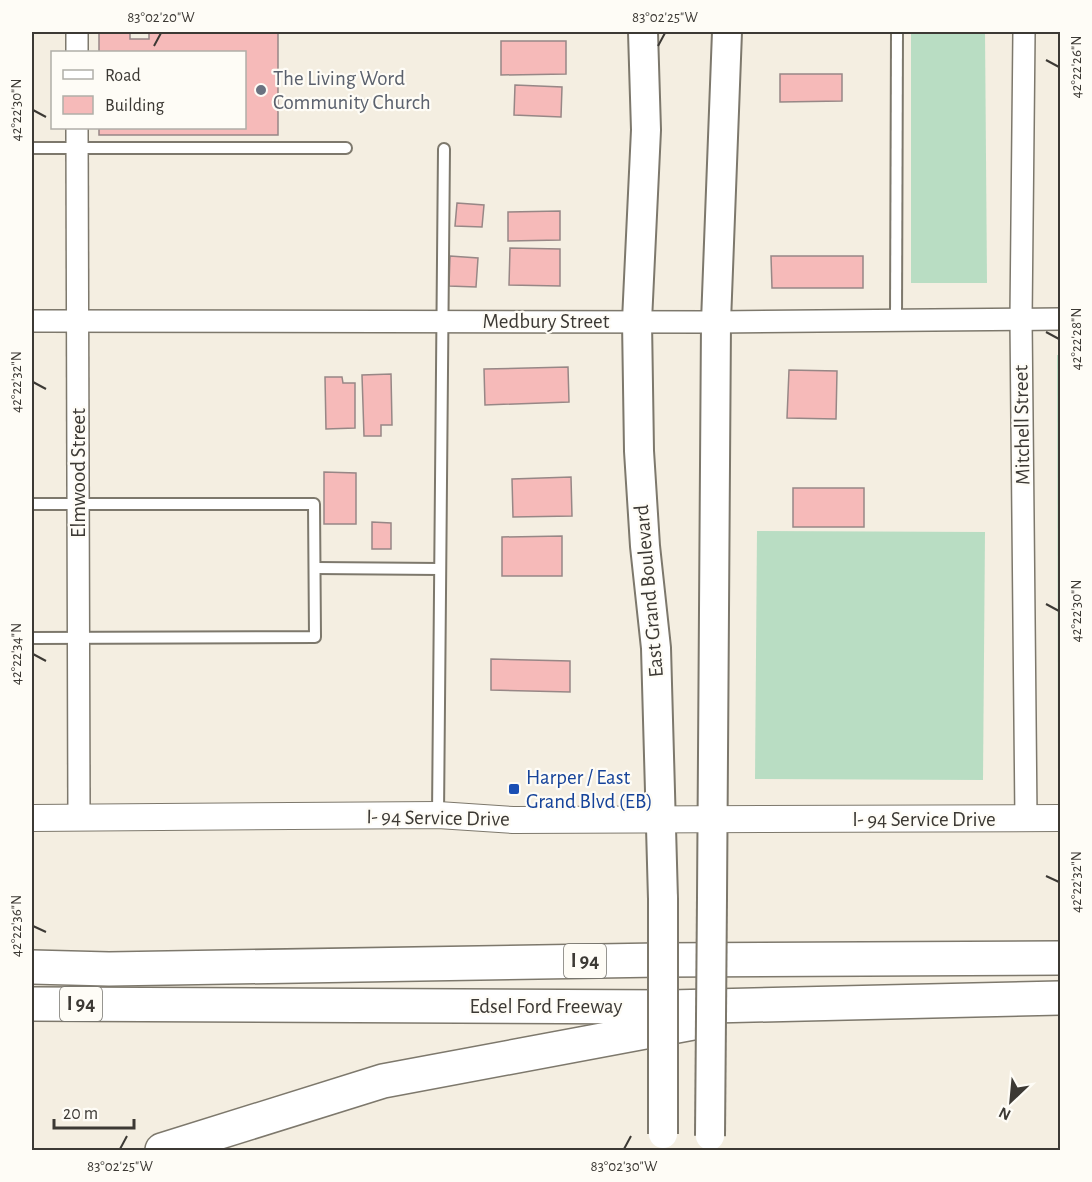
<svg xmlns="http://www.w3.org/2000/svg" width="1092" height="1182" viewBox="0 0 1092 1182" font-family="'Alegreya Sans',sans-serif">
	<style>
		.grass { fill: #b9ddc3 }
		.building { fill: #f6bab9; stroke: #978786; stroke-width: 1.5 }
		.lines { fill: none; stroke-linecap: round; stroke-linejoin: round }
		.service-casing { stroke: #7d786c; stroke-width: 14 }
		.minor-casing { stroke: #7d786c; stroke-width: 24 }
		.tertiary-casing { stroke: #7d786c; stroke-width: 28 }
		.secondary-casing { stroke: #7d786c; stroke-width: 32 }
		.motorway-casing { stroke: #7d786c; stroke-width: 36 }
		.service { stroke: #fff; stroke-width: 10 }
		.minor { stroke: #fff; stroke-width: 21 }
		.tertiary { stroke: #fff; stroke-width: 26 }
		.secondary { stroke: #fff; stroke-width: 28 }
		.motorway { stroke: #fff; stroke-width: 33 }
		.secondary-bridge-casing { stroke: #7d786c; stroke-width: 32; stroke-linecap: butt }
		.secondary-bridge { stroke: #fff; stroke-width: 28 }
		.ticks { fill: none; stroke: #3c3934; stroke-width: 2 }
		.worship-dot { fill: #6b7280; stroke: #fefcf6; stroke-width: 2 }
		.transit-dot { fill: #1a4fb4; stroke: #fefcf6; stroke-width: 2 }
		.labels { text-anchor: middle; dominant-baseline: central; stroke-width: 4.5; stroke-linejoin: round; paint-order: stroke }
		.shield { fill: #fefcf6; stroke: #76746e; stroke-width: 1.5 }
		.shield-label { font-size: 20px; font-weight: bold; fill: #3c3934 }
		.worship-label { font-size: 21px; fill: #5b616d; stroke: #fefcf6; text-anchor: start }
		.street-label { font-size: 21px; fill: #3c3934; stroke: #fefcf6 }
		.transit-label { font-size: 21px; fill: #164399; stroke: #fefcf6; text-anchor: start }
		.neatline { fill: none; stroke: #3c3934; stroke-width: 2 }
		.ticks-label { font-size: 15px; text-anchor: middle; fill: #3c3934 }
	</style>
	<rect width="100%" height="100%" fill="#f4eee1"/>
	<g class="grass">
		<polygon points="911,32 985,32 987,283 911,283"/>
		<polygon points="1059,32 1060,32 1060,284 1058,284"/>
		<polygon points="1057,355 1060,355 1060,779 1058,779"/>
		<polygon points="757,531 985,532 983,780 755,779"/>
	</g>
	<g class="building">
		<polygon points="99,32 130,32 130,39 149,39 149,32 278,32 278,135 99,135 99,128 244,128 244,52 99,52"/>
		<polygon points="501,41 566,41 566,74 501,75"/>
		<polygon points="780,74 842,74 842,101 780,102"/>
		<polygon points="515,85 562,87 561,117 514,115"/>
		<polygon points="457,203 484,205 482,227 455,226"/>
		<polygon points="560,211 560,240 508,241 508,212"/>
		<polygon points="510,248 560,249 560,286 509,285"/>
		<polygon points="450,256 478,258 476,287 449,286"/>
		<polygon points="771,256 863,256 863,288 772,288"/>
		<polygon points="568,367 569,402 485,405 484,369"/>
		<polygon points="789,370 837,371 836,419 787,418"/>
		<polygon points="391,374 392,425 381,425 381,436 364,436 362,375"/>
		<polygon points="325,377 342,377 343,383 355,383 355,428 326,429"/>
		<polygon points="324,472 356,473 356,524 324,524"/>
		<polygon points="571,477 572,516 513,517 512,479"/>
		<rect x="793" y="488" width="71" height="39"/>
		<polygon points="372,522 391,523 391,549 372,549"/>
		<polygon points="562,536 562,576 502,576 502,537"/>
		<polygon points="491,659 570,661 570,692 491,690"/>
	</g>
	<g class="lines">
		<defs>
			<g id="service">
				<polyline points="32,148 346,148"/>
				<polyline points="896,319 897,32"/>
				<polyline points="32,504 314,504 315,637 32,638"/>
				<polyline points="316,568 440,569"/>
				<polyline points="438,815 444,149"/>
			</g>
			<g id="minor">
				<polyline points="77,32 77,52"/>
				<polyline points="1024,32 1021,319 1026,819"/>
				<polyline points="77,128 79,818"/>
				<polyline points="32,321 716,322 1060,319"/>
			</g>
			<polyline id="tertiary" points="32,818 438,815 513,820 1060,818"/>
			<g id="secondary">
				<polyline points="643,32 646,130 637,321 639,451 645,546 656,648 663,899"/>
				<polyline points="712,898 716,322 727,32"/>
			</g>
			<g id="motorway">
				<polyline points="32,967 109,969 659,960 1060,958"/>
				<polyline points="32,1004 670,1007 1060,998"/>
				<polyline points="162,1150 383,1081 693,1023"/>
			</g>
		</defs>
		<use href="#service" class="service-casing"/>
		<use href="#minor" class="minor-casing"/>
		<use href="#tertiary" class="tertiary-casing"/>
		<use href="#secondary" class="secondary-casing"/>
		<use href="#motorway" class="motorway-casing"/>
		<use href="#service" class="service"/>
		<use href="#minor" class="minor"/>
		<use href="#tertiary" class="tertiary"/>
		<use href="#secondary" class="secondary"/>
		<use href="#motorway" class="motorway"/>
		<defs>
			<g id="secondary-bridge">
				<polyline points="663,1134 663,899"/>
				<polyline points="710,1136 712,898"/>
			</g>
		</defs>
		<use href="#secondary-bridge" class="secondary-bridge-casing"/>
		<use href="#secondary-bridge" class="secondary-bridge"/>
	</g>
	<path class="ticks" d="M154,46l7,-13M658,46l7,-13M1046,60l13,7M33,110l13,7M1046,332l13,7M33,382l13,7M1046,604l13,7M33,654l13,7M1046,876l13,6M33,926l13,6M120,1149l7,-13M624,1149l7,-13"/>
	<circle class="worship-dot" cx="261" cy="90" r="6"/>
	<rect class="transit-dot" x="508" y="783" width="12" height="12" rx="3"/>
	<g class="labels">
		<g class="shield">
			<rect x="564" y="944" width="42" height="34" rx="4.5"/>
			<rect x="60" y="987" width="42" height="34" rx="4.5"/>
		</g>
		<g class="shield-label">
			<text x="585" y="961">I 94</text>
			<text x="81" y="1004">I 94</text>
		</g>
		<g class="worship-label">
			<text x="273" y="78">The Living Word<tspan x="273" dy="24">Community Church</tspan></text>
		</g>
		<g class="street-label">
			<text x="546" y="321">Medbury Street</text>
			<text transform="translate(1022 425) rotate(-91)">Mitchell Street</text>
			<text transform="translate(78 473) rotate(-90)">Elmwood Street</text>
			<text transform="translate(649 591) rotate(-95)">East Grand Boulevard</text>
			<text transform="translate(438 818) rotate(1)">I- 94 Service Drive</text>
			<text x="924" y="819">I- 94 Service Drive</text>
			<text x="546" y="1006">Edsel Ford Freeway</text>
		</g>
		<g class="transit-label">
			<text x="526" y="777">Harper / East<tspan x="526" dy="24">Grand Blvd (EB)</tspan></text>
		</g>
	</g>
	<rect width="1092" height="1182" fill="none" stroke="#fefcf6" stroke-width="66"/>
	<rect x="51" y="51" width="195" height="78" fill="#fefcf6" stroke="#b0aea8" stroke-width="1.5"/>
	<rect x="63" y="70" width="30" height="9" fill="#ffffff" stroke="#b0aea8" stroke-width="1.5"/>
	<text x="105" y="81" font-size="18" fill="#3c3934">Road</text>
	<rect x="63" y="96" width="30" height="18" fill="#f6bab9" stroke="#b0aea8" stroke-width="1.5"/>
	<text x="105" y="111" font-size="18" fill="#3c3934">Building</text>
	<g transform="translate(1011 1101) rotate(206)" stroke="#fefcf6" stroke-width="4.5" paint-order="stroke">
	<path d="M0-4.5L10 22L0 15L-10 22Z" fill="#3c3934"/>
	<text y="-9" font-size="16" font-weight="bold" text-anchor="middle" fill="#3c3934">N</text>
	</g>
	<path d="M54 1119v9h80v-9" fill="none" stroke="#3c3934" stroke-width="3"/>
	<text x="63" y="1119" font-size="18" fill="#3c3934" stroke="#fefcf6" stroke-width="4.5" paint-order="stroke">20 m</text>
	<rect x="33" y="33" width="1026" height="1116" class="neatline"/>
	<g class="ticks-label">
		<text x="161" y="22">83°02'20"W</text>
		<text x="665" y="22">83°02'25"W</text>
		<text transform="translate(1076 67) rotate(-90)" y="5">42°22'26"N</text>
		<text transform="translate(16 110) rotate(-90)" y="5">42°22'30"N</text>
		<text transform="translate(1076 339) rotate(-90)" y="5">42°22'28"N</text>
		<text transform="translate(16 382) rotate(-90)" y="5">42°22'32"N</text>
		<text transform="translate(1076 611) rotate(-90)" y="5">42°22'30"N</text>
		<text transform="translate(16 654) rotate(-90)" y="5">42°22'34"N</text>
		<text transform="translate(1076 882) rotate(-90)" y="5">42°22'32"N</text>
		<text transform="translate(16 926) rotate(-90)" y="5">42°22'36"N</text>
		<text x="120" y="1171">83°02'25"W</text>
		<text x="624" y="1171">83°02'30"W</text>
	</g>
</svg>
